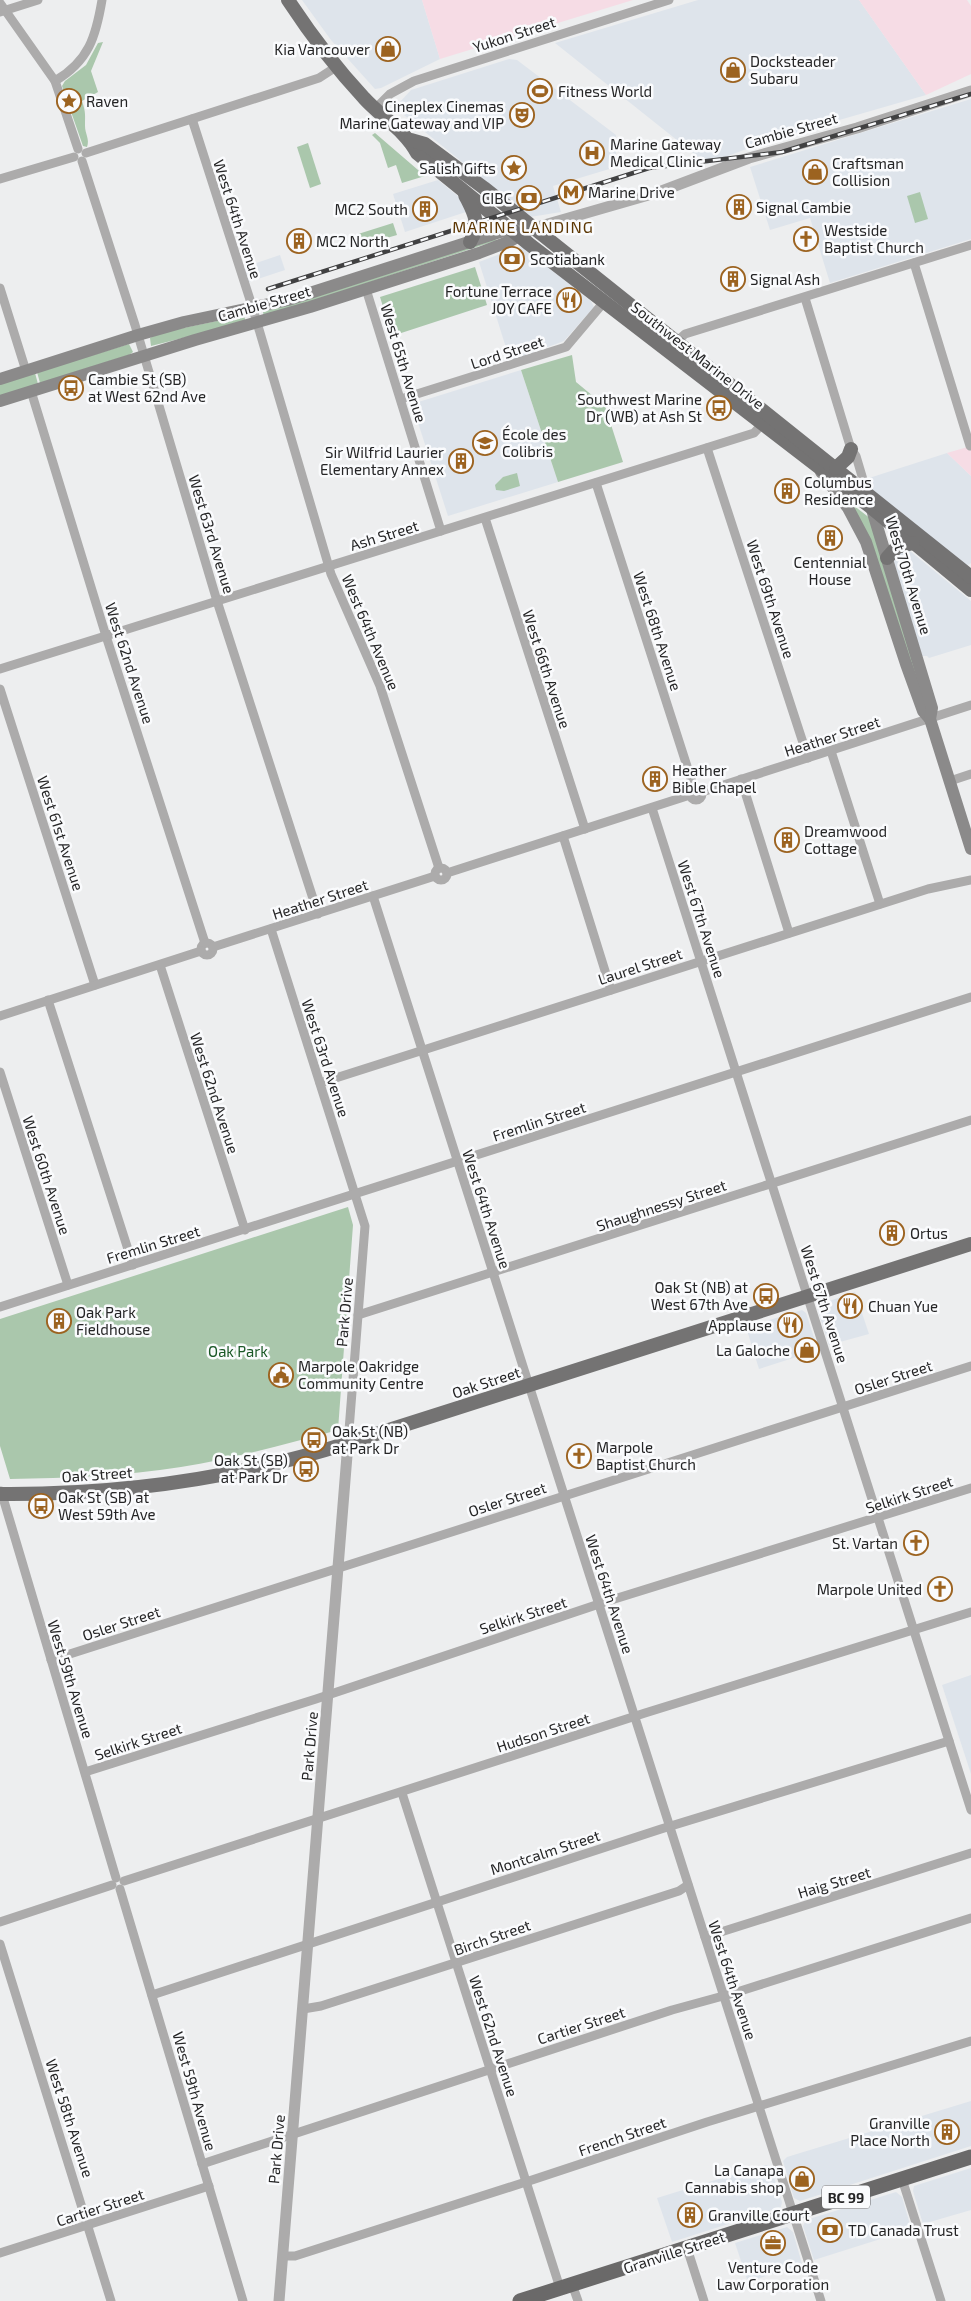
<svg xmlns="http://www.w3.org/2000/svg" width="971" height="2301" viewBox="0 0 971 2301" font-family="'Exo 2',sans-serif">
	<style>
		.built { fill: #dee4eb }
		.industrial { fill: #f6dce5 }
		.green { fill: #aac7ac }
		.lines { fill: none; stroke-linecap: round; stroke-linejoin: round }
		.minor { stroke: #acabab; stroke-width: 9 }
		.tertiary { stroke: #acabab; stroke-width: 11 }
		.secondary { stroke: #8b8a8a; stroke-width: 12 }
		.primary { stroke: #747373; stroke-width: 14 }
		.trunk { stroke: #6a6969; stroke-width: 15 }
		.rail-casing { stroke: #414142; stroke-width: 4.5 }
		.rail { stroke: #fafbfd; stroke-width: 2.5; stroke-dasharray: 8; stroke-linecap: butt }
		.labels { text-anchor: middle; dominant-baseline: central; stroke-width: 5; stroke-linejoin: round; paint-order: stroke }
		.shield { fill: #fafbfd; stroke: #656566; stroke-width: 1 }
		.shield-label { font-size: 14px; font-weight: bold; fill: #252526 }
		.street-label { font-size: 15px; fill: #252526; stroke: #fafbfd }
		.poi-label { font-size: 15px; fill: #252526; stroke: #fafbfd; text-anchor: start }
		.park-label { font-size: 15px; fill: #1a5826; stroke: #fafbfd }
		.neighbourhood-label { font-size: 16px; letter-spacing: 1px; fill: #5d3805; stroke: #fafbfd }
	</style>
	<rect width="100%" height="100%" fill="#edeeef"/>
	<g class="built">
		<polygon points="302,0 422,0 440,59 381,88 375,89 331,40"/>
		<polygon points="698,0 859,0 926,95 770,140 707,164 555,43"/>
		<polygon points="509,59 517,60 616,135 616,167 553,186 561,212 530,217 399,111 399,103 411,90"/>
		<polygon points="971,99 971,239 830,283 810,218 770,230 750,167"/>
		<polygon points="438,180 459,197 469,211 405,232 393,194"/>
		<polygon points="522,247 591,301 594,307 564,341 513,360 508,354 479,262 516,248"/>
		<polygon points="280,255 285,270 249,282 244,267"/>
		<polygon points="521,370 558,482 448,516 412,404"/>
		<polygon points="947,453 971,476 971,563 968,565 963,564 870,488 866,479"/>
		<polygon points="910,551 971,601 971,645 929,658 927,656 922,656 893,559 896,554"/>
		<polygon points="855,1292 869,1334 829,1345 818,1311 818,1305"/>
		<polygon points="802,1310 806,1313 818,1350 759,1369 746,1327"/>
		<polygon points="971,1675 971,1774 942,1685"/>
		<polygon points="971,2101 971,2146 800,2201 794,2198 783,2161 787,2157"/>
		<polygon points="764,2165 770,2165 782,2202 781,2207 672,2242 657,2198"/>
		<polygon points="971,2168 971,2210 923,2224 913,2191 914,2186"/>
		<polygon points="896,2192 902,2197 911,2228 909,2230 814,2260 803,2226 806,2220"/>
		<polygon points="787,2227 793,2232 802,2264 748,2282 735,2243"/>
	</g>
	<g class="industrial">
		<polygon points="422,0 633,0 440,59"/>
		<polygon points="859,0 967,0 971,6 971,74 926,95"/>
		<polygon points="971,446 971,476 947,453"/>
	</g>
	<g class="green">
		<path d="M103,42l-12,29 7,21 -16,9c4,12 3,14 3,25 0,8 5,13 2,21l-4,-1 -21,-60 3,-5 21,-16 12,-22z"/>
		<polygon points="375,133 425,176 402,183 396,165 388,168 380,143 372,135"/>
		<polygon points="308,143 321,184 310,188 297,147"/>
		<polygon points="920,192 928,219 915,223 907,196"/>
		<polygon points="393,223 397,235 359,246 355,235"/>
		<polygon points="492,239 498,240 264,317 263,312"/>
		<polygon points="475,267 487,305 392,336 380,297"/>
		<polygon points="241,316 244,316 246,322 151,346 150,338 159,333"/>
		<polygon points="129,344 133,352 129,355 40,383 37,372"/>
		<polygon points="572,355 576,382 605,406 623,462 558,482 521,370"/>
		<polygon points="35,373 38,384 0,396 0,384"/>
		<polygon points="517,473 520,486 504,491 496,490 495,485 503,477"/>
		<polygon points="853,505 871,519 927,707"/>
		<path d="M348,1207l5,18 -15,205c-52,14 -103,28 -157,37 -56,9 -114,11 -171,12l-10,-33v-127z"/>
	</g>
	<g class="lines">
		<g class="minor">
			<polyline points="0,3 55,81 78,149"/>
			<polyline points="0,12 38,0"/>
			<path d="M55,81c34,-20 41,-45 47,-81"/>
			<polyline points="375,109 390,94 414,81 669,0"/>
			<polyline points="192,119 253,309 331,574 380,686 439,868"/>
			<polyline points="86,153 319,78 336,67"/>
			<polyline points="82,161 135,325 217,601 318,914"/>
			<polyline points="0,179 74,157"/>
			<polyline points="914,263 970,446"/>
			<polyline points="0,288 26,371"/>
			<polyline points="366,289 441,531"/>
			<polyline points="805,298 851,449 856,456 867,493"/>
			<polyline points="674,344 685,334 971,245"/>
			<polyline points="31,391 106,636 205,943"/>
			<polyline points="401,399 566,347 604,302"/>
			<polyline points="707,448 808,758"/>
			<polyline points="596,483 694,788"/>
			<polyline points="485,518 585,829"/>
			<polyline points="0,669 754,433 765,421"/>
			<polyline points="0,689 95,985"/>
			<polyline points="831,751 880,904"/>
			<polyline points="741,779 789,933"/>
			<polyline points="950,781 971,774"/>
			<circle cx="696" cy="794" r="6"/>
			<polyline points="702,792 971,705"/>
			<polyline points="652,808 971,1810"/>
			<polyline points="563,836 611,990"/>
			<circle cx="441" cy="874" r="6"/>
			<polyline points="447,873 690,795"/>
			<polyline points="373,896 821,2301"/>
			<polyline points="271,929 365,1226 348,1443"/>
			<circle cx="207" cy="949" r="6"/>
			<polyline points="213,947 435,876"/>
			<polyline points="160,965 245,1230"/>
			<polyline points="48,1000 133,1265"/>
			<polyline points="0,1016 201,951"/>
			<polyline points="0,1072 68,1285"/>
			<polyline points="320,1083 928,889 971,880"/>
			<polyline points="0,1307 971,997"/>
			<polyline points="358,1315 971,1120"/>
			<polyline points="1,1491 116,1878"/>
			<polyline points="51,1660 971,1366"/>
			<polyline points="85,1772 316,1699 608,1601 971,1488"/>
			<polyline points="402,1793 560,2288"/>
			<polyline points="124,1881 645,1713 971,1612"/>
			<polyline points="120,1889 243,2301"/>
			<polyline points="0,1922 112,1885"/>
			<polyline points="705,1937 971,1853"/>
			<polyline points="0,1944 111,2301"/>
			<polyline points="152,1995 661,1829 949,1741"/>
			<polyline points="303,2009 321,2006 679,1891 688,1885"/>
			<polyline points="202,2164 672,2010 734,1993 971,1918"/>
			<polyline points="902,2179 941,2301"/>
			<polyline points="687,2248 704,2301"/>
			<polyline points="0,2253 209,2186"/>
			<polyline points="283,2256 295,2256 535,2179 707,2122 971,2041"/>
			<polyline points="572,2284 578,2301"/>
		</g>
		<g class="tertiary">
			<polyline points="534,228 659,192 749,158 857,128 971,91"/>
			<polyline points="279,2301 348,1443"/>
		</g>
		<g class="secondary">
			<polyline points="0,379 138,335 184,322 288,300 500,232 519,229"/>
			<polyline points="0,401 195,340 310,307 479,253 510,241 534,228"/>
			<polyline points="821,472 848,508 866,542 906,664 923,711 930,719 971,849"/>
			<polyline points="870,503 932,708 930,719"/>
		</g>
		<g class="primary">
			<path d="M288,0c23,35 47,67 76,98 17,19 41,32 53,55l112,91 343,264 99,82"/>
			<polyline points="411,140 425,144 484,188 971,577"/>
			<path d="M465,195c9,18 16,28 5,47"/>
			<polyline points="836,468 848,457 851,449"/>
			<polyline points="887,558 897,547 913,543"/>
			<path d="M0,1494c119,1 235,-15 348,-51l623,-199"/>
		</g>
		<polyline class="trunk" points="520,2301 971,2157"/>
		<defs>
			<polyline id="rail" points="268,289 649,168 782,152 971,94"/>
		</defs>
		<use href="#rail" class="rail-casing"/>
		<use href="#rail" class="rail"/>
	</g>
	<defs>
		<symbol id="shop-ring" viewBox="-11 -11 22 22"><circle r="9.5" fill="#fafbfd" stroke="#9c6320" stroke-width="1.5"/><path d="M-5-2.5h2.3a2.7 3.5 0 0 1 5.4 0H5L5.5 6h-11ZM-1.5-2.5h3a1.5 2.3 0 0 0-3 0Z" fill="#9c6320"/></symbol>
		<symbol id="stadium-ring" viewBox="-11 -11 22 22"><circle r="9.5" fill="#fafbfd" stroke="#9c6320" stroke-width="1.5"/><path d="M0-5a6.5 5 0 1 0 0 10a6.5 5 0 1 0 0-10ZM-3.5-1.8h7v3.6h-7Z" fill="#9c6320"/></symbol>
		<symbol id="sight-ring" viewBox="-11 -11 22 22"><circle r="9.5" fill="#fafbfd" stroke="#9c6320" stroke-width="1.5"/><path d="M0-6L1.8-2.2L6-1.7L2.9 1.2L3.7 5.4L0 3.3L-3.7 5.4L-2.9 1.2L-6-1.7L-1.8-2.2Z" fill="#9c6320"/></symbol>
		<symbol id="theatre-ring" viewBox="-11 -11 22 22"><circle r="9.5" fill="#fafbfd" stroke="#9c6320" stroke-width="1.5"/><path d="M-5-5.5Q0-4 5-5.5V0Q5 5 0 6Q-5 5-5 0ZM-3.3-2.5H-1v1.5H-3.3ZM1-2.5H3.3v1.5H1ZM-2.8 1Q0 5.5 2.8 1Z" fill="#9c6320"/></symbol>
		<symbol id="hospital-ring" viewBox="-11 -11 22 22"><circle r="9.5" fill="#fafbfd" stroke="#9c6320" stroke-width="1.5"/><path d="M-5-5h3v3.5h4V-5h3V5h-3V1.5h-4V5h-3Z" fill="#9c6320"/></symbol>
		<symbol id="metro-ring" viewBox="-11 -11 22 22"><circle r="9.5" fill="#fafbfd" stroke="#9c6320" stroke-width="1.5"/><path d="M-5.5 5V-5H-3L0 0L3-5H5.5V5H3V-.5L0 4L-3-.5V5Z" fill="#9c6320"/></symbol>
		<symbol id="bank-ring" viewBox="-11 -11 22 22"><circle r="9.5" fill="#fafbfd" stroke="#9c6320" stroke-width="1.5"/><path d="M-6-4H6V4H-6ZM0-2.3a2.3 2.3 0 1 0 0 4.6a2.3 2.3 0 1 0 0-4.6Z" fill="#9c6320"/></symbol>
		<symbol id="building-ring" viewBox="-11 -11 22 22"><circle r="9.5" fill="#fafbfd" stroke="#9c6320" stroke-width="1.5"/><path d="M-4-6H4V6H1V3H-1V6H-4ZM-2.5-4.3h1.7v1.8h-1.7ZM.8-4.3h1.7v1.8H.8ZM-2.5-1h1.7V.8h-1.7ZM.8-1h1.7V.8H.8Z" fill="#9c6320"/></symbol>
		<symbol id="church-ring" viewBox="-11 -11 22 22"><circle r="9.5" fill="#fafbfd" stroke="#9c6320" stroke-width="1.5"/><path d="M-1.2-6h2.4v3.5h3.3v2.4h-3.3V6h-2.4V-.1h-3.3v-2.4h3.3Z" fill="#9c6320"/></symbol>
		<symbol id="restaurant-ring" viewBox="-11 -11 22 22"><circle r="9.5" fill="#fafbfd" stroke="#9c6320" stroke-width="1.5"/><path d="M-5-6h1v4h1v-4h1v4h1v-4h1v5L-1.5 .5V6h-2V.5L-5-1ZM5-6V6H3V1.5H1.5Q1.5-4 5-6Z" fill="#9c6320"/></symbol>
		<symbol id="bus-ring" viewBox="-11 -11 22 22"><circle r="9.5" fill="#fafbfd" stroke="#9c6320" stroke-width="1.5"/><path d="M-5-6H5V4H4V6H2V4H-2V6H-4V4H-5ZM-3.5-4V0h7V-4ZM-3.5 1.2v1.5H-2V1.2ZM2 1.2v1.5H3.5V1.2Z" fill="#9c6320"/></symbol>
		<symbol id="school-ring" viewBox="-11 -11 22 22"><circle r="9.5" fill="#fafbfd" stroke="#9c6320" stroke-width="1.5"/><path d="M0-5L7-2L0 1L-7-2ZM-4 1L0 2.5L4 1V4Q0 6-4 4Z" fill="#9c6320"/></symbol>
		<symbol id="civic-ring" viewBox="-11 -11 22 22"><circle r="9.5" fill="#fafbfd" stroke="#9c6320" stroke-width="1.5"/><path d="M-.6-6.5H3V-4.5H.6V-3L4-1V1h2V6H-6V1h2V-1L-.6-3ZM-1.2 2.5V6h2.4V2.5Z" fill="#9c6320"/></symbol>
		<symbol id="office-ring" viewBox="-11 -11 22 22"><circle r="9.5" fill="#fafbfd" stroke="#9c6320" stroke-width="1.5"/><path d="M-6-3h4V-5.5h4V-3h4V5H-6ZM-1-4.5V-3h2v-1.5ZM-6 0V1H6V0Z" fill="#9c6320"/></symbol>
	</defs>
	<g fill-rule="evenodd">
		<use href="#shop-ring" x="374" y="35" width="28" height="28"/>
		<use href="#shop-ring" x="719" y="56" width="28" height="28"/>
		<use href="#stadium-ring" x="526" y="77" width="28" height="28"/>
		<use href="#sight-ring" x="55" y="87" width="28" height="28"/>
		<use href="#theatre-ring" x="508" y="101" width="28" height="28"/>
		<use href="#hospital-ring" x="578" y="139" width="28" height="28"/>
		<use href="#sight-ring" x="500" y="154" width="28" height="28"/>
		<use href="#shop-ring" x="801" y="158" width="28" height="28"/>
		<use href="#metro-ring" x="557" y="178" width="28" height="28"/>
		<use href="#bank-ring" x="515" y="184" width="28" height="28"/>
		<use href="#building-ring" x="725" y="193" width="28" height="28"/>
		<use href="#building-ring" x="411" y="195" width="28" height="28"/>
		<use href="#church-ring" x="792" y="225" width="28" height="28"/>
		<use href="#building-ring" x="285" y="227" width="28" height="28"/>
		<use href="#bank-ring" x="498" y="245" width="28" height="28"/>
		<use href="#building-ring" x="719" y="265" width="28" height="28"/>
		<use href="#restaurant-ring" x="555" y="286" width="28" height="28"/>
		<use href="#bus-ring" x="57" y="374" width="28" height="28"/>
		<use href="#bus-ring" x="705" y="394" width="28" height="28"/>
		<use href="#school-ring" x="471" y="429" width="28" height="28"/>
		<use href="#building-ring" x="447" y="447" width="28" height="28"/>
		<use href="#building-ring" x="773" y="477" width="28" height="28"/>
		<use href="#building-ring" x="816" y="524" width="28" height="28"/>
		<use href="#building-ring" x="641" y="765" width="28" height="28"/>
		<use href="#building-ring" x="773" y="826" width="28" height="28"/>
		<use href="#building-ring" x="878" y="1219" width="28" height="28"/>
		<use href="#bus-ring" x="752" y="1282" width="28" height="28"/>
		<use href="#restaurant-ring" x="836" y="1292" width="28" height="28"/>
		<use href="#building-ring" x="45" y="1307" width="28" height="28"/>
		<use href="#restaurant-ring" x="776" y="1311" width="28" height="28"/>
		<use href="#shop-ring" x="793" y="1336" width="28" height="28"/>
		<use href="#civic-ring" x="267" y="1361" width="28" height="28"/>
		<use href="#bus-ring" x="300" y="1426" width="28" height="28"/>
		<use href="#church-ring" x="565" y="1442" width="28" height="28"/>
		<use href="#bus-ring" x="292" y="1455" width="28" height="28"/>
		<use href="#bus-ring" x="27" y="1492" width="28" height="28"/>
		<use href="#church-ring" x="902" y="1529" width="28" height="28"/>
		<use href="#church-ring" x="926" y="1575" width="28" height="28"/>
		<use href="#building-ring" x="933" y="2118" width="28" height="28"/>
		<use href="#shop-ring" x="788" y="2165" width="28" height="28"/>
		<use href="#building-ring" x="676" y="2201" width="28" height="28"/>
		<use href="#bank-ring" x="816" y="2216" width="28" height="28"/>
		<use href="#office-ring" x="759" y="2229" width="28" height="28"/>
	</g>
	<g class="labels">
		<rect class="shield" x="822" y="2185.5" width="48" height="23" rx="4"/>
		<g class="shield-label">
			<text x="846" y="2197">BC 99</text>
		</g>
		<g class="street-label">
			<text transform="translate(514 34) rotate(-18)">Yukon Street</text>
			<text transform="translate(791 130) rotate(-16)">Cambie Street</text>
			<text transform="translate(238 219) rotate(72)">West 64th Avenue</text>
			<text transform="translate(264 303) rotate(-16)">Cambie Street</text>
			<text transform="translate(507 352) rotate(-18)">Lord Street</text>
			<text transform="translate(698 355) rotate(38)">Southwest Marine Drive</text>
			<text transform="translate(404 363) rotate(73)">West 65th Avenue</text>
			<text transform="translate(212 534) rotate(73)">West 63rd Avenue</text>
			<text transform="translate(384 535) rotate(-17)">Ash Street</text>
			<text transform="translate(909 575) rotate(73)">West 70th Avenue</text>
			<text transform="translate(771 599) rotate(72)">West 69th Avenue</text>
			<text transform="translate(658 631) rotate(72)">West 68th Avenue</text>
			<text transform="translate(371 632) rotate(67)">West 64th Avenue</text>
			<text transform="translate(130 663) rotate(72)">West 62nd Avenue</text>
			<text transform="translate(547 669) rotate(72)">West 66th Avenue</text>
			<text transform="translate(832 736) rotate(-18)">Heather Street</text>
			<text transform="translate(61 833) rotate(72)">West 61st Avenue</text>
			<text transform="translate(320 899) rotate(-18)">Heather Street</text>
			<text transform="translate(702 919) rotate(72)">West 67th Avenue</text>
			<text transform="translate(640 966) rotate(-18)">Laurel Street</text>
			<text transform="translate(326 1058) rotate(72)">West 63rd Avenue</text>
			<text transform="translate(215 1093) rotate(72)">West 62nd Avenue</text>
			<text transform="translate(539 1121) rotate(-18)">Fremlin Street</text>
			<text transform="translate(47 1175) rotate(72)">West 60th Avenue</text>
			<text transform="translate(661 1205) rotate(-18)">Shaughnessy Street</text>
			<text transform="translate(487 1209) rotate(72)">West 64th Avenue</text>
			<text transform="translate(153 1244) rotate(-17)">Fremlin Street</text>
			<text transform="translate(825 1304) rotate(72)">West 67th Avenue</text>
			<text transform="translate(344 1312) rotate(-85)">Park Drive</text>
			<text transform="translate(893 1377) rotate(-18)">Osler Street</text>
			<text transform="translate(486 1382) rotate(-18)">Oak Street</text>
			<text transform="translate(97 1474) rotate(-4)">Oak Street</text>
			<text transform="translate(909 1494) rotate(-18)">Selkirk Street</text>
			<text transform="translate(507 1499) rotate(-18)">Osler Street</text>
			<text transform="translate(610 1594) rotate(72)">West 64th Avenue</text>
			<text transform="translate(523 1615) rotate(-18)">Selkirk Street</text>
			<text transform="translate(121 1623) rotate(-18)">Osler Street</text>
			<text transform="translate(71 1679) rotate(73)">West 59th Avenue</text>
			<text transform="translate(543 1732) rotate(-18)">Hudson Street</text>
			<text transform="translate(138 1741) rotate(-18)">Selkirk Street</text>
			<text transform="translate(309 1746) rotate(-85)">Park Drive</text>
			<text transform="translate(545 1852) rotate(-18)">Montcalm Street</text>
			<text transform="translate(834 1882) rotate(-17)">Haig Street</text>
			<text transform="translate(492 1937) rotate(-19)">Birch Street</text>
			<text transform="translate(733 1980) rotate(72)">West 64th Avenue</text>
			<text transform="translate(581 2025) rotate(-18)">Cartier Street</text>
			<text transform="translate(494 2036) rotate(72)">West 62nd Avenue</text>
			<text transform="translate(195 2091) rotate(74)">West 59th Avenue</text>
			<text transform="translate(70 2118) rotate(72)">West 58th Avenue</text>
			<text transform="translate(622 2136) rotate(-19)">French Street</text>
			<text transform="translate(276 2149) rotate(-85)">Park Drive</text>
			<text transform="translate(100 2207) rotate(-18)">Cartier Street</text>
			<text transform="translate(674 2252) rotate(-18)">Granville Street</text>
		</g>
		<g class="poi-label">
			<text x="370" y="49" text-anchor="end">Kia Vancouver</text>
			<text x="750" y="61">Docksteader<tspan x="750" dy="17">Subaru</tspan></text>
			<text x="558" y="91">Fitness World</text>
			<text x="86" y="101">Raven</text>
			<text x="504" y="106" text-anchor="end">Cineplex Cinemas<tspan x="504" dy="17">Marine Gateway and VIP</tspan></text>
			<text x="610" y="144">Marine Gateway<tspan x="610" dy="17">Medical Clinic</tspan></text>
			<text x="832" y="163">Craftsman<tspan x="832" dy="17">Collision</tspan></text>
			<text x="496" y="168" text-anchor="end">Salish Gifts</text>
			<text x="588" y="192">Marine Drive</text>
			<text x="512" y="198" text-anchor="end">CIBC</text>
			<text x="756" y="207">Signal Cambie</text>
			<text x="408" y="209" text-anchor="end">MC2 South</text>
			<text x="824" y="230">Westside<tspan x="824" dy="17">Baptist Church</tspan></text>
			<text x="316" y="241">MC2 North</text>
			<text x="530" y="259">Scotiabank</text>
			<text x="750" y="279">Signal Ash</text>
			<text x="552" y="291" text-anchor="end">Fortune Terrace<tspan x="552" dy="17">JOY CAFE</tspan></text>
			<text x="88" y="379">Cambie St (SB)<tspan x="88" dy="17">at West 62nd Ave</tspan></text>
			<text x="702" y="399" text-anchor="end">Southwest Marine<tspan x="702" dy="17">Dr (WB) at Ash St</tspan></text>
			<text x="502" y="434">École des<tspan x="502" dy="17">Colibris</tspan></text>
			<text x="444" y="452" text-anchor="end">Sir Wilfrid Laurier<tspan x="444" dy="17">Elementary Annex</tspan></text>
			<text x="804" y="482">Columbus<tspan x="804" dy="17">Residence</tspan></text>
			<text x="830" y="562" text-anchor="middle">Centennial<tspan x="830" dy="17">House</tspan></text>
			<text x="672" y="770">Heather<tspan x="672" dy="17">Bible Chapel</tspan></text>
			<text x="804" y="831">Dreamwood<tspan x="804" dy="17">Cottage</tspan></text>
			<text x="910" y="1233">Ortus</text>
			<text x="748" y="1287" text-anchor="end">Oak St (NB) at<tspan x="748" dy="17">West 67th Ave</tspan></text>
			<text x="868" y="1306">Chuan Yue</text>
			<text x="76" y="1312">Oak Park<tspan x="76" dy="17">Fieldhouse</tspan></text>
			<text x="772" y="1325" text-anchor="end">Applause</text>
			<text x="790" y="1350" text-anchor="end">La Galoche</text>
			<text x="298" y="1366">Marpole Oakridge<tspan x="298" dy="17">Community Centre</tspan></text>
			<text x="332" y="1431">Oak St (NB)<tspan x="332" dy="17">at Park Dr</tspan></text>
			<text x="596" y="1447">Marpole<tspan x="596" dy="17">Baptist Church</tspan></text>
			<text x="288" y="1460" text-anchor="end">Oak St (SB)<tspan x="288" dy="17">at Park Dr</tspan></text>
			<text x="58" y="1497">Oak St (SB) at<tspan x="58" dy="17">West 59th Ave</tspan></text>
			<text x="898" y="1543" text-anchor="end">St. Vartan</text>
			<text x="922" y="1589" text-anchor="end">Marpole United</text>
			<text x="930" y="2123" text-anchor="end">Granville<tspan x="930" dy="17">Place North</tspan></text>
			<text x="784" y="2170" text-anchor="end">La Canapa<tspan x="784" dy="17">Cannabis shop</tspan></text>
			<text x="708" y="2215">Granville Court</text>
			<text x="848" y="2230">TD Canada Trust</text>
			<text x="773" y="2267" text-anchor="middle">Venture Code<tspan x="773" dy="17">Law Corporation</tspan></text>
		</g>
		<g class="park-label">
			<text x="238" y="1351">Oak Park</text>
		</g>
		<g class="neighbourhood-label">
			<text x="523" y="226">MARINE LANDING</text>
		</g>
	</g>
</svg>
